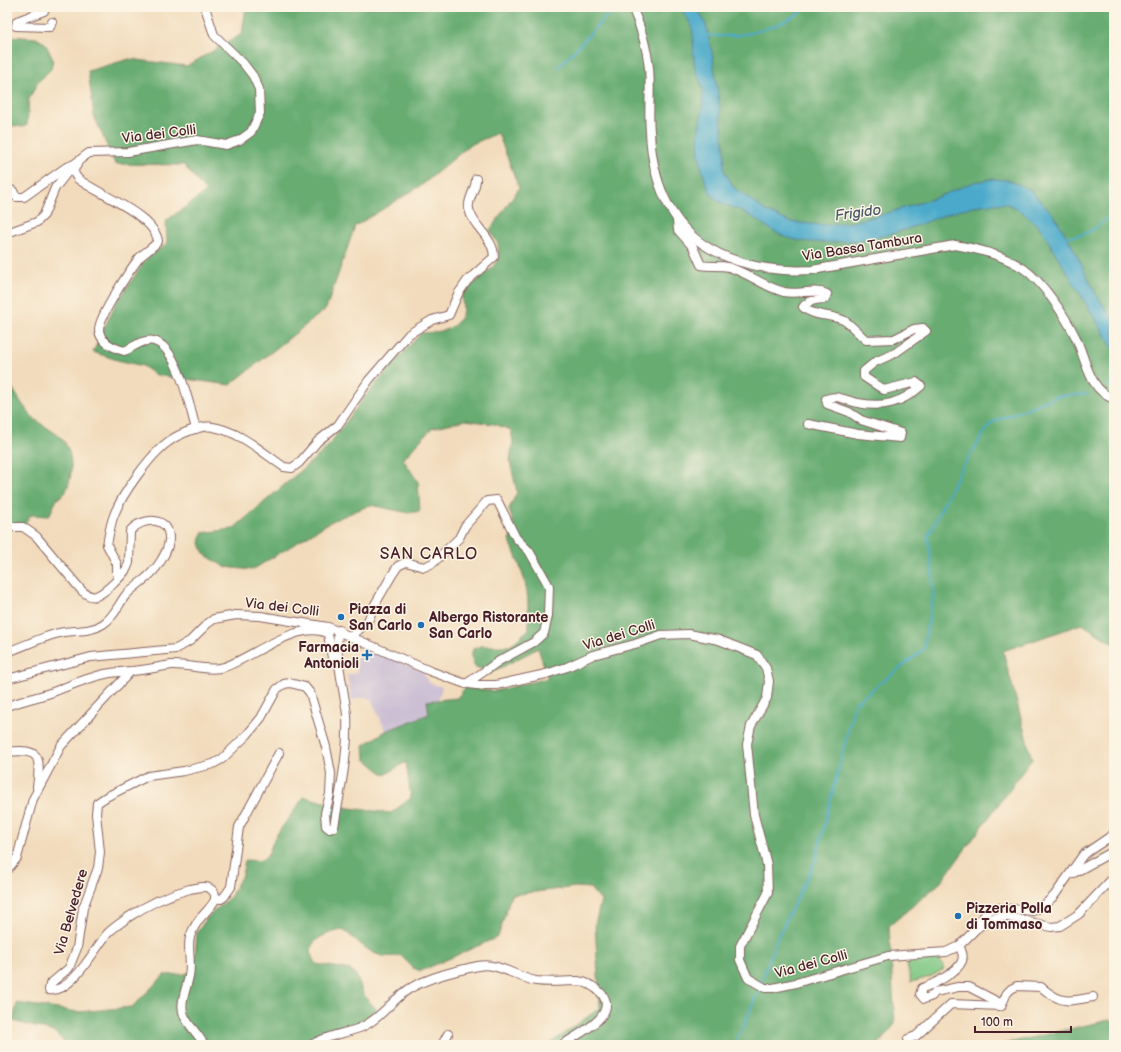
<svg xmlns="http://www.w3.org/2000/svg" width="1121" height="1052" viewBox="0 0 1121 1052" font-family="'Balsamiq Sans',sans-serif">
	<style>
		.industrial { fill: #ccbfd4 }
		.green { fill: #80c884; stroke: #657458 }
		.forest { fill: #68ac72; stroke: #59664e }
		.water { fill: #4caacb; stroke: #4b647b }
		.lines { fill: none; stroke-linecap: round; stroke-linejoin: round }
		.stream { stroke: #4caacb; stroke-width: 2 }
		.minor-casing { stroke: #85615e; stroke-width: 10 }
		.minor { stroke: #fff; stroke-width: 8 }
		.poi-dot { fill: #1f6fb2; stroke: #fcf5e5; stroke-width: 1.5 }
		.labels { text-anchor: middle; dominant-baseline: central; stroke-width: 3; stroke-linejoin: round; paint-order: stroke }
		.street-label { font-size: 14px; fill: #4a1f2b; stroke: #fcf5e5 }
		.poi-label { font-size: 14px; font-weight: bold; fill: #4a1f2b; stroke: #fcf5e5; text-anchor: start }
		.water-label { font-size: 15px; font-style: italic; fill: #4b576b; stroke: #fcf5e5 }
		.quarter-label { font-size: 16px; letter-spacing: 1px; fill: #4a1f2b; stroke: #fcf5e5 }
	</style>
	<rect width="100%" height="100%" fill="#fcf5e5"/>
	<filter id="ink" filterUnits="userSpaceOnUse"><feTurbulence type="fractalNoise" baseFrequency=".025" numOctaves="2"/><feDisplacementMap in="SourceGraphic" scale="8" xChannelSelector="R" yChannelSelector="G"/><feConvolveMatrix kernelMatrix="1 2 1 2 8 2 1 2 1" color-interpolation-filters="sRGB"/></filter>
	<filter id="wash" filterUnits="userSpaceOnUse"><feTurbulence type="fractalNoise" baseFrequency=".012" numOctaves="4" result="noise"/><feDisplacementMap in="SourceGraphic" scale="16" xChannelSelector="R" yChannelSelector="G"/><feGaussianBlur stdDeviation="0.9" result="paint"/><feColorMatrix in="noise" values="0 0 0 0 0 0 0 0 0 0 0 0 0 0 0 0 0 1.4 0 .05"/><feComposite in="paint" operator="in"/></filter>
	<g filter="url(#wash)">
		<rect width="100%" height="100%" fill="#f2dbbc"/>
		<polygon class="industrial" points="371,650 423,671 428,682 442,687 438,700 427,701 429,714 386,731 371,699 365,697 352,700 347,675 357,673 357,658"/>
		<polygon class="green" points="939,957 944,969 930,977 911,982 906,959"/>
		<g class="forest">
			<path d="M246,7h868v637l-32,-20 -79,27 29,108 -91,123 -52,44 6,98 -17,21h-330l52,-37 -5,-84 6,-23 -11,-13 -14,-1 -65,8 -13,42 -77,34 -8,-3 -13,-13c-26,7 -37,-11 -57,-25 -18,3 -43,12 -27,34l35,6 6,7 6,17 14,16 -23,15 -31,8 -20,12h-235l-14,-13 -41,-11 4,-18 61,9 54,-5 32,-32 21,-1 9,-4 3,-38 11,-15 23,-21 11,-21 3,-15 14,1 8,-4 8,-20 29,-40 45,11 42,5 20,-15 -5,-36 -21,13 -20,-16 -1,-14 22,-14 43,-17 -2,-13 30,-3 8,-10 30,3 53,-13 -10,-30 -51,27 -5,-6 -7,-2 -4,-11 2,-7 7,-3h30l19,-17c-2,-13 0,-24 -2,-37 -3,-18 -11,-36 -18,-53l6,-11 -6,-19 8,-17 -7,-31 3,-20 -2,-11 -17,-6 -29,-4 -33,8 -29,31 15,23 2,29 -11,2 -39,-8 -38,16 -80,49 -27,-3 -21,-13 -4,-11 2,-10 31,-4 93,-80 40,-54 55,-62c16,-1 34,-1 41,-19 2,-5 0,-14 -1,-19l31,-27 7,-10 -1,-14 -8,-14 29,-42 -21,-55 -28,12 -48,40 -67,41 -29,83 -96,76 -74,-10 -13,-9 -26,-6 -24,-8 22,-47 32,-47 20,-14 -1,-23 40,-29 -22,-27 -69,-1 -21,-48 -6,-45 41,-12 58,7 55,-32z"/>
			<polygon points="9,36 36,38 45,43 53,59 51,69 38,82 29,99 27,125 23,127 14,126 7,123 7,37"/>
			<path d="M7,376c4,12 19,36 29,44 7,6 16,10 23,16 15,13 15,40 6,57l-8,6 -8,17 -18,-1c-9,13 -8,13 -24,14z"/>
			<polygon points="1109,1020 1114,1022 1114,1045 999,1045"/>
		</g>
		<path class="water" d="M677,7h20l9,18 6,27 8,56 5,45 -1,17 10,18 32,23 24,11 34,3 28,-3 39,-10 44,-14 39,-16 19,-3 16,1 21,10 24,25 16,27 26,52 18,27v29l-73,-121c-10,-9 -20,-20 -34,-25 -4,-1 -10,0 -15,0 -36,2 -66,21 -101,30 -25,7 -73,12 -99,5 -18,-4 -31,-18 -47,-26 -11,-7 -26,-7 -34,-19 -7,-10 -13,-39 -13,-52 0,-17 6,-34 5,-51 -1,-8 -6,-15 -8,-23 -5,-27 6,-40 -18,-61z"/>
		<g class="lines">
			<g class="stream">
				<path d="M706,35c37,5 73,-8 103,-28"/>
				<polyline points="559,67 615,7"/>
				<path d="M1066,237c19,0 36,-11 48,-26"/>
				<polyline points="1108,385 1114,383"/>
				<polyline points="761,982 777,938 815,862 855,703 923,650 934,592 928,536 959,472 991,423 1058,396 1088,394"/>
				<polyline points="733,1045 743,1028 760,986"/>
			</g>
		</g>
	</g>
	<g filter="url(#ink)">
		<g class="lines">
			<defs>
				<g id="minor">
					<polyline points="46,7 44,11 17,21 16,26 50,27 52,22"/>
					<path d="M632,7c8,18 15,41 17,61 2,21 -1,43 1,64 2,46 18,92 59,116 32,19 67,24 103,22l143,-25c24,4 49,10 69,24 19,13 41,47 51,67 11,22 13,54 39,63"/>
					<path d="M77,165c-5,6 -3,9 1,14 20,15 76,36 80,62 -5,7 -12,10 -18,16 -9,11 -42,61 -41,73 1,12 15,18 25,21 7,-2 14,-9 22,-10 30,-7 44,68 50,88"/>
					<polyline points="7,188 13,191 16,197 24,197 65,168 72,165"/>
					<path d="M677,220l1,10 15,17 8,18c9,2 20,0 27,2 21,6 36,20 56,25 14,3 31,-4 43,2l-2,5c-8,1 -17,1 -22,8 10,10 29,7 42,14 7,5 14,13 21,19l28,-1 20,-10 9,-1 3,3 -31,22 -20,9 -11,9v6l20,13 32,-8 5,4c-19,17 -38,22 -63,17 -12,-2 -20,-9 -32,-4l1,5 22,8 12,8 40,13 -1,5 -42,-4 -50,-10"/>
					<polyline points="7,233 37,222 44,215 55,188 73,165 89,153 128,152 197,140 226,145 240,140 251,132 260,113 259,89 253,76 243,63 214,35 205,7"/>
					<path d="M7,527h16l13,9 46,55c4,3 9,7 14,5 9,-3 26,-20 31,-28l2,-5 1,-32c12,-14 40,-16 39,9 -1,13 -13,30 -23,38 -7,6 -15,11 -21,18 -8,11 -11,21 -22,28 -12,8 -25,6 -39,8 -19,3 -39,14 -57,20"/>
					<path d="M117,579v-15l-10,-19c2,-10 3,-20 7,-30 8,-21 36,-60 54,-73 9,-7 34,-18 45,-15 28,5 49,25 71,40l8,1 7,-5 19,-22 20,-16 31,-45 40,-46 23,-14 17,-5 9,-21 9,-13 27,-24c0,-20 -21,-29 -25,-48 -2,-10 7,-19 7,-30"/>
					<polyline points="352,636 368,621 374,606 392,575 398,566 406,562 424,567 433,563 459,538 465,526 487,501 497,500 516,538 529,551 549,586 548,616 544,633 534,642 499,661 466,684"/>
					<polyline points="7,679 91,657 176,649 190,641 207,624 214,619 236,615 260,616 328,627 430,671 463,683 476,685 496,685 546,674 567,667 593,655 635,644 661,635 689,634 719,640 757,655 766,668 769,681 767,698 751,726 747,744 754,815 767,865 768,893 740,946 740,960 748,978 765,988 773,988 796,983 888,956 946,952 959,946 976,929 990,919 999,917 1009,917 1051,927 1060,926 1079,914 1114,877"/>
					<path d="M7,706c15,-5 31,-9 46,-14 18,-7 34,-14 52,-18 9,-2 18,-2 27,-3 13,-1 26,-4 39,-6 17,-1 38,7 53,2 26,-8 76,-49 104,-33l4,24 7,1"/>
					<path d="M7,752c34,-4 34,5 30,35"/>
					<polyline points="7,870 17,858 33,799 61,746 131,671"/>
					<polyline points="1072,874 1114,851"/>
					<polyline points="215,898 221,899 224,897 231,887 239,827 279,753"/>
					<polyline points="973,927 990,910 1000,908 1033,911 1042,907 1054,896 1083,855 1114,834"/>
					<path d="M959,946c3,5 5,10 3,15 -4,11 -29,24 -40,27l-2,6 4,5 8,-3 3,-4 23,-5h11l29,15 3,4"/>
					<path d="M1001,1006l6,-13 4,-4 6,-3 24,1c20,17 27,15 52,10"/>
					<polyline points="908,1039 916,1036 951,1004 1001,1006"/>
					<path d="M204,1045c-5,-11 -16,-19 -20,-30 -5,-11 3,-28 5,-39 3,-12 -2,-27 1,-39 3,-9 8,-17 14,-23 5,-6 16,-15 9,-23 -6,-7 -15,-3 -23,-2 -24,6 -42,15 -63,29 -6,5 -13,9 -19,15 -12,13 -36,61 -59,57l1,-6 19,-16 8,-20 6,-40 15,-40 2,-16 -4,-38 1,-11 9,-6 42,-21 36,-5 29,-7 9,-5 25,-24 14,-17 16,-29 7,-5 6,-1 15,4 5,6 16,54 5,26 -1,21 -5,19 1,13 4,3 4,-2c6,-37 15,-74 13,-112 -2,-21 -14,-67 -8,-85"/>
					<path d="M311,1045c16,-10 34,-11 51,-18 18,-8 30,-27 47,-38 20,-12 46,-18 69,-23 21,-4 37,11 58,15 16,2 27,0 42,0 9,1 17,6 23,12 20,22 -25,42 -39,52"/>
					<polyline points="442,1045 448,1034"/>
				</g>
			</defs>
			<use href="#minor" class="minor-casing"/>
			<use href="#minor" class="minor"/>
		</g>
	</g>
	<g class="poi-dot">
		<circle cx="341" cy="617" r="4"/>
		<circle cx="421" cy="625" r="4"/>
		<path d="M365 649h4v4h4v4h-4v4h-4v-4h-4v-4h4z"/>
		<circle cx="958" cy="916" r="4"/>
	</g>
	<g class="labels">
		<g class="street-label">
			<text transform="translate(159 134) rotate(-7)">Via dei Colli</text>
			<text transform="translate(862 247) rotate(-9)">Via Bassa Tambura</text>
			<text transform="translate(282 607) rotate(7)">Via dei Colli</text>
			<text transform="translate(619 635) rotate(-17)">Via dei Colli</text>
			<text transform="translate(71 912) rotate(-74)">Via Belvedere</text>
			<text transform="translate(811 964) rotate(-15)">Via dei Colli</text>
		</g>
		<g class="poi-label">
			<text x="349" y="609">Piazza di<tspan x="349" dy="16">San Carlo</tspan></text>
			<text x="429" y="617">Albergo Ristorante<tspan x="429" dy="16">San Carlo</tspan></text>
			<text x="359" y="647" text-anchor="end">Farmacia<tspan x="359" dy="16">Antonioli</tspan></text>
			<text x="966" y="908">Pizzeria Polla<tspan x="966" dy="16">di Tommaso</tspan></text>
		</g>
		<g class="water-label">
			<text transform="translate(858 213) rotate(-8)">Frigido</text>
		</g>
		<g class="quarter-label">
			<text x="429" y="554">SAN CARLO</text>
		</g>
	</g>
	<rect width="1121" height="1052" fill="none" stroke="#fcf5e5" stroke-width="24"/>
	<path d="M975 1026v6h96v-6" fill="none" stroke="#4a1f2b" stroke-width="2"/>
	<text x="981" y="1026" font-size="12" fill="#4a1f2b" stroke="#fcf5e5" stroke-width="3" paint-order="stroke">100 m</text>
</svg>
